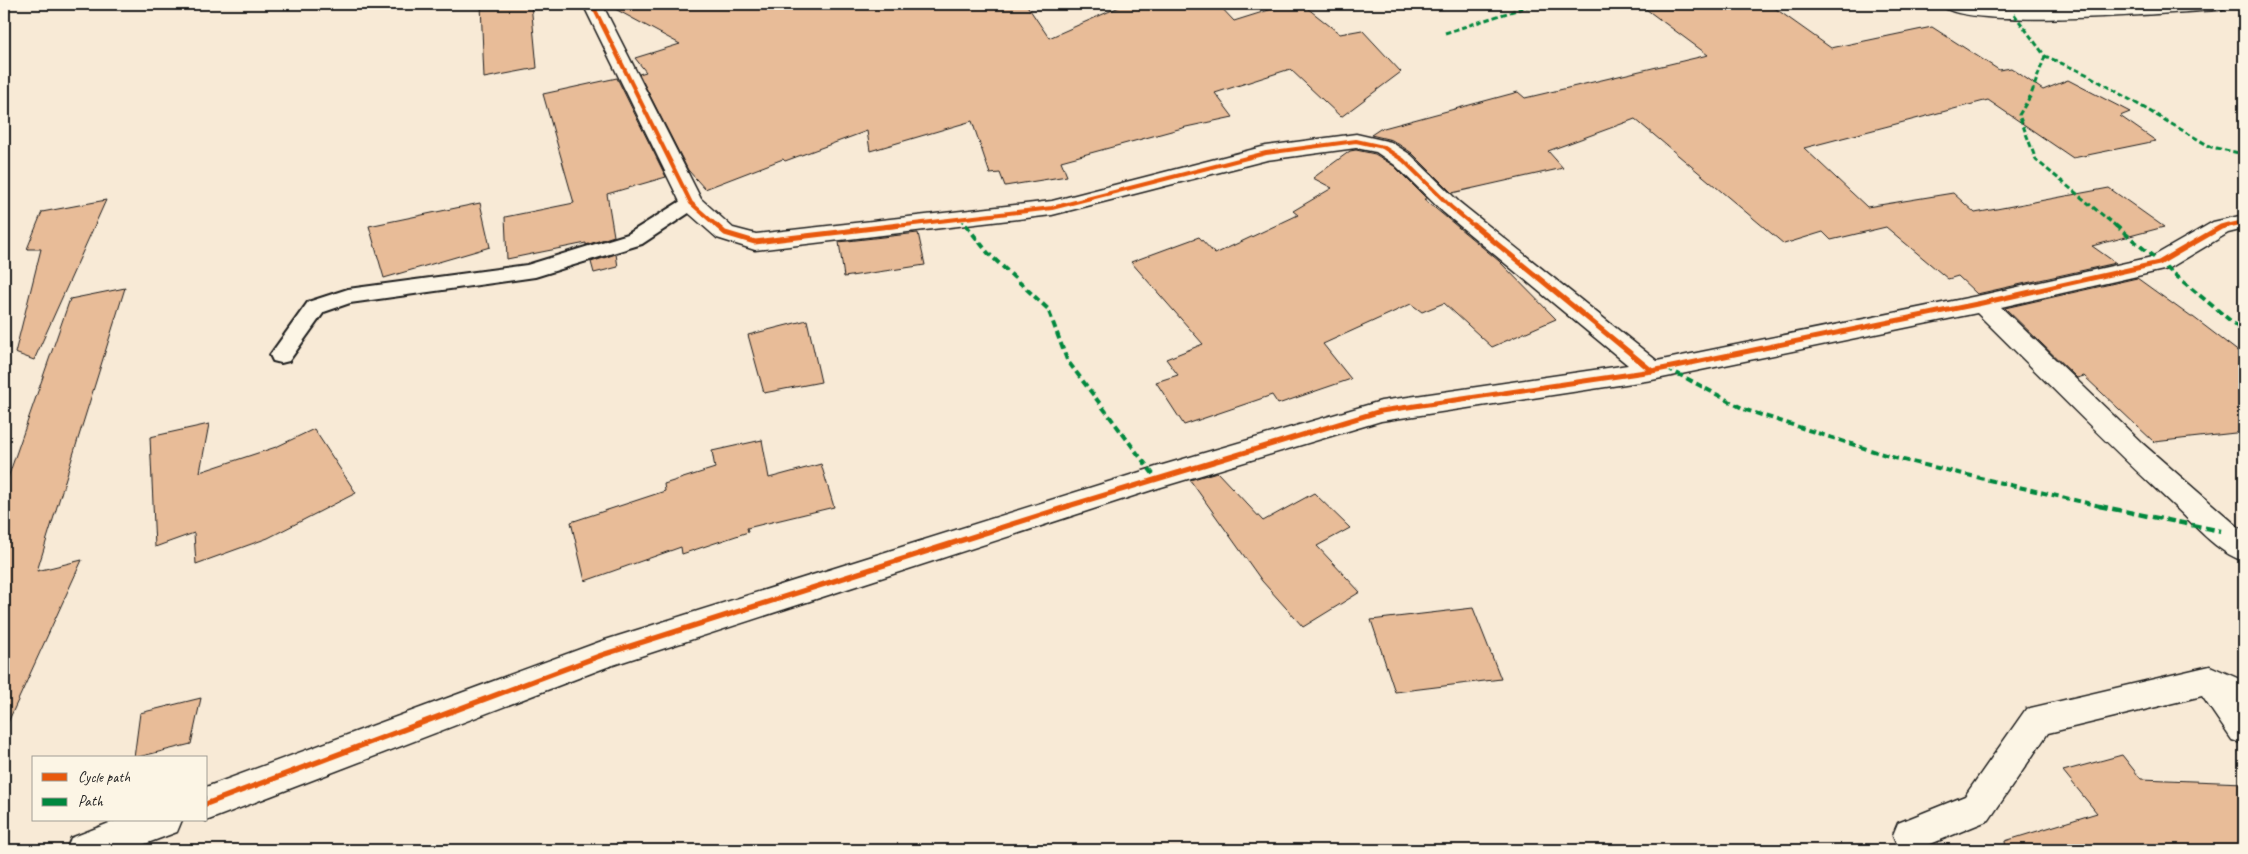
<svg xmlns="http://www.w3.org/2000/svg" width="2248" height="854" viewBox="0 0 2248 854" font-family="Caveat,sans-serif">
	<style>
		.building { fill: #e8bc98; stroke: #1c1c1c }
		.lines { fill: none; stroke-linecap: round; stroke-linejoin: round }
		.service-casing { stroke: #1c1c1c; stroke-width: 4 }
		.minor-casing { stroke: #1c1c1c; stroke-width: 3 }
		.service { fill: #fcf5e5; fill-rule: evenodd }
		.minor { fill: #fcf5e5; fill-rule: evenodd }
		.quiet-far2 { stroke: #00873e; stroke-width: 3; stroke-dasharray: 5.5 3; stroke-linecap: butt }
		.quiet-far1 { stroke: #00873e; stroke-width: 4; stroke-dasharray: 7 4; stroke-linecap: butt }
		.quiet { stroke: #00873e; stroke-width: 4.5; stroke-dasharray: 9 4.5; stroke-linecap: butt }
		.cycleway-far2-casing { stroke: #fcf5e5; stroke-width: 6 }
		.cycleway-far1-casing { stroke: #fcf5e5; stroke-width: 8 }
		.cycleway-casing { stroke: #fcf5e5; stroke-width: 9 }
		.cycleway-far2 { stroke: #e8590c; stroke-width: 4 }
		.cycleway-far1 { stroke: #e8590c; stroke-width: 5 }
		.cycleway { stroke: #e8590c; stroke-width: 5.5 }
	</style>
	<rect width="100%" height="100%" fill="#f8ead6"/>
	<filter id="ink" filterUnits="userSpaceOnUse"><feTurbulence type="fractalNoise" baseFrequency=".02" numOctaves="2"/><feDisplacementMap in="SourceGraphic" scale="10" xChannelSelector="R" yChannelSelector="G"/><feConvolveMatrix kernelMatrix="1 2 1 2 8 2 1 2 1" color-interpolation-filters="sRGB"/></filter>
	<g filter="url(#ink)">
		<g class="building">
			<polygon points="481,4 531,4 537,68 484,78"/>
			<polygon points="606,4 1026,4 1049,38 1126,4 1218,4 1234,21 1288,4 1302,4 1340,34 1362,30 1401,72 1341,117 1290,69 1215,93 1233,117 1186,127 1061,161 1067,176 1005,186 1000,173 990,174 972,121 870,151 867,131 785,161 783,159 705,189 688,170 639,74 646,72 635,58 680,44"/>
			<polygon points="1639,4 1769,4 1831,48 1932,27 1999,70 2011,68 2043,90 2068,80 2130,112 2120,116 2156,141 2073,158 1988,100 1804,148 1867,207 1953,193 1975,213 2109,188 2164,227 2092,246 2116,263 1977,294 1958,276 1948,279 1886,227 1831,240 1823,232 1784,244 1635,119 1548,151 1563,168 1452,193 1412,153 1392,140 1371,135 1380,129 1518,92 1525,98 1708,55"/>
			<polygon points="617,78 666,177 607,194 614,236 586,245 586,243 507,259 505,217 574,203 543,94"/>
			<polygon points="1356,150 1375,154 1394,166 1427,199 1424,199 1499,261 1556,319 1492,347 1444,303 1422,312 1411,304 1323,344 1351,379 1278,404 1272,395 1184,425 1156,382 1178,375 1166,359 1203,344 1131,262 1199,237 1215,254 1298,215 1293,211 1332,188 1313,178 1350,151"/>
			<polygon points="106,200 34,360 15,353 41,249 27,249 42,212"/>
			<polygon points="480,203 490,247 384,278 369,226"/>
			<polygon points="918,233 925,265 844,277 839,242"/>
			<polygon points="616,254 618,267 594,273 591,262"/>
			<polygon points="2137,278 2191,317 2193,317 2244,356 2244,432 2154,442 2084,376 2077,378 2005,308"/>
			<polygon points="125,288 37,571 82,560 4,731 4,489 70,299"/>
			<polygon points="807,320 821,382 764,393 748,335"/>
			<polygon points="209,424 200,472 276,447 314,429 356,493 268,538 196,564 194,533 155,547 150,437"/>
			<polygon points="762,440 769,478 821,464 834,507 747,528 748,532 682,554 681,547 585,581 571,522 665,491 664,484 715,468 712,451"/>
			<polygon points="1217,472 1263,521 1314,493 1350,528 1317,546 1360,592 1303,627 1262,581 1190,480"/>
			<polygon points="1473,608 1501,679 1395,692 1371,620"/>
			<polygon points="201,698 191,744 134,758 140,713"/>
			<polygon points="2122,755 2141,779 2244,783 2244,850 2006,850 2005,841 2097,813 2063,771"/>
		</g>
		<g class="lines">
			<defs>
				<polygon id="service" points="691,197 698,199 701,203 698,207 642,244 535,277 350,303 324,312 289,361 281,363 273,361 270,355 308,302 348,289 527,265 628,234 684,199"/>
				<g id="minor">
					<path d="M583,4h19l99,195 32,29 23,6 296,-33 214,-55 90,-12 35,8 20,13 48,47 198,159 325,-66 170,-38 61,-35 31,-7v14l-16,4 -60,36 -167,38 142,137 101,88v29c-27,-8 -50,-37 -71,-56 -67,-62 -131,-128 -196,-192l-325,67 -271,41 -223,67 -551,179 -401,154 -1,-1 1,-33 396,-146 554,-174 225,-66 247,-36 -185,-153 -48,-47 -19,-13 -20,-4 -89,12 -215,55 -297,35 -38,-12 -34,-30z"/>
					<path d="M1940,4c26,-2 51,5 77,4 70,-2 141,-8 211,-4l-3,4 -7,2c-41,2 -258,22 -278,-6z"/>
					<polygon points="2210,666 2244,681 2244,744 2232,740 2202,696 2048,733 1989,820 1916,850 1906,850 1898,847 1893,835 1898,823 1965,796 2026,709"/>
					<polygon points="117,820 182,820 177,832 129,850 66,850 71,838"/>
				</g>
			</defs>
			<use href="#service" class="service-casing"/>
			<use href="#minor" class="minor-casing"/>
			<use href="#service" class="service"/>
			<use href="#minor" class="minor"/>
			<g class="quiet-far2">
				<polyline points="2014,14 2045,56 2086,74 2211,147 2244,154"/>
				<polyline points="1445,33 1535,4"/>
				<polyline points="2045,56 2031,95 2019,115 2036,160 2117,227"/>
				<polyline points="960,218 967,227"/>
			</g>
			<g class="quiet-far1">
				<polyline points="966,225 988,253 1048,309 1067,360 1156,478"/>
				<polyline points="2115,225 2244,332"/>
				<polyline points="1667,368 1746,410 1895,458 2104,507"/>
			</g>
			<polyline class="quiet" points="2099,506 2221,531"/>
			<defs>
				<g id="cycleway-far2">
					<polyline points="592,4 691,203 718,227"/>
					<polyline points="888,227 1052,208 1266,153 1356,141 1383,147 1403,160 1451,207 1475,227"/>
					<polyline points="2222,227 2244,222"/>
				</g>
				<g id="cycleway-far1">
					<polyline points="716,225 725,233 755,242 899,225"/>
					<polyline points="1474,225 1652,371"/>
					<polyline points="1065,507 1381,411 1652,371 1982,303 2159,263 2221,227 2228,225"/>
				</g>
				<polyline id="cycleway" points="206,804 602,655 1069,506"/>
			</defs>
			<use href="#cycleway-far2" class="cycleway-far2-casing"/>
			<use href="#cycleway-far1" class="cycleway-far1-casing"/>
			<use href="#cycleway" class="cycleway-casing"/>
			<use href="#cycleway-far2" class="cycleway-far2"/>
			<use href="#cycleway-far1" class="cycleway-far1"/>
			<use href="#cycleway" class="cycleway"/>
		</g>
	</g>
	<rect width="2248" height="854" fill="none" stroke="#fcf5e5" stroke-width="20"/>
	<rect x="10" y="10" width="2228" height="834" fill="none" stroke="#1c1c1c" stroke-width="2" filter="url(#ink)"/>
	<rect x="32" y="756" width="175" height="65" fill="#fcf5e5" stroke="#a29e95"/>
	<rect x="42" y="773" width="25" height="8" fill="#e8590c" stroke="#a29e95"/>
	<text x="78" y="782" font-size="15" fill="#1c1c1c">Cycle path</text>
	<rect x="42" y="798" width="25" height="8" fill="#00873e" stroke="#a29e95"/>
	<text x="78" y="806" font-size="15" fill="#1c1c1c">Path</text>
</svg>
